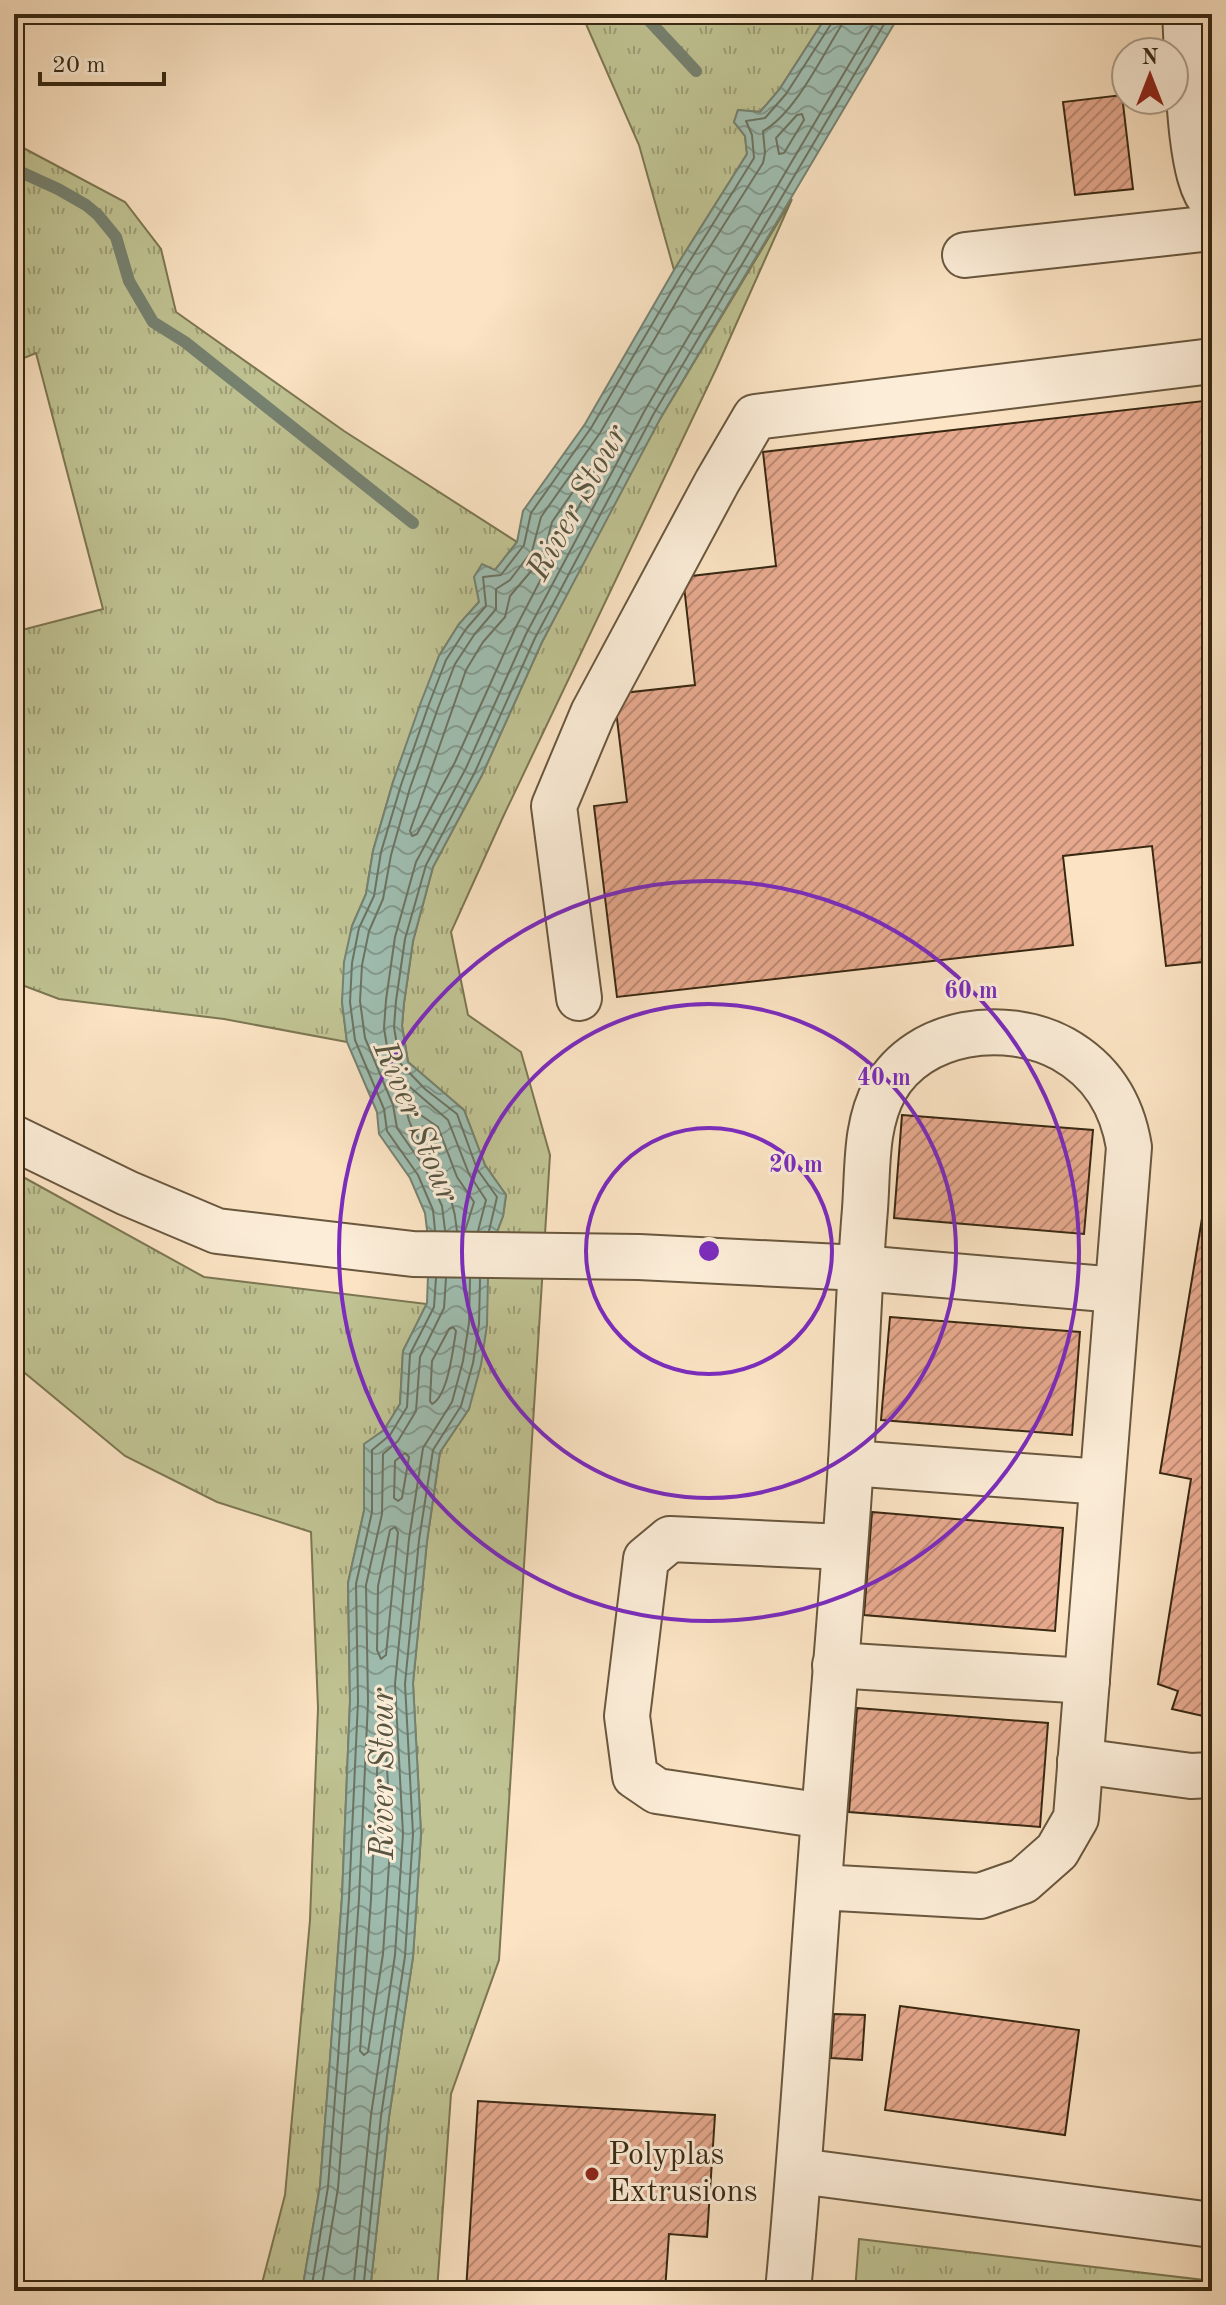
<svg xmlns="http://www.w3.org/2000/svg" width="1226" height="2305" viewBox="0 0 1226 2305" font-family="'Old Standard TT',serif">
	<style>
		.grass { fill: url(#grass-tufts); stroke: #7c7652; stroke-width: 2 }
		.water { fill: url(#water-waves); stroke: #768271; stroke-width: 2 }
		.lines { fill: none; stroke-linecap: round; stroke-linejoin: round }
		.shore { stroke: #6c7362; stroke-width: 2 }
		.stream { stroke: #768271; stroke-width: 12 }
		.building { fill: url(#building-hatch); stroke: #382812; stroke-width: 2 }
		.minor-casing { stroke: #69573e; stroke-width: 48 }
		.minor { stroke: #fcedd8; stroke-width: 44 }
		.ring { fill: none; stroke: #7b2cbf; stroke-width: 4 }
		.poi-dot { fill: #8f2418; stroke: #fcedd8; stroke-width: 3 }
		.labels { text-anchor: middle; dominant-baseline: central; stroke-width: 6; stroke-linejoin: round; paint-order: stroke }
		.poi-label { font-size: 32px; fill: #382812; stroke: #fcedd8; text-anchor: start }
		.water-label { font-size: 34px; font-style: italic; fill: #575542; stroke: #fcedd8 }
		.centre { fill: #7b2cbf; stroke: #fcedd8; stroke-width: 4 }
		.ring-label { font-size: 24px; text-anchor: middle; font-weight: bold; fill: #7b2cbf; stroke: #fcedd8; stroke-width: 6; stroke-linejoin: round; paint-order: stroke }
	</style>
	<defs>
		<pattern id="grass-tufts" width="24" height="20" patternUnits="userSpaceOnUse" patternTransform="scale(2)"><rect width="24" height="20" fill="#c0c393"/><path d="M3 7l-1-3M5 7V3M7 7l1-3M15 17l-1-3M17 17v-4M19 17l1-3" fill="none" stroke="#9d9e77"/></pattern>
		<pattern id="water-waves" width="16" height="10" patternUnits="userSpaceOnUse" patternTransform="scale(2)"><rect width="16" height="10" fill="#9fbeb1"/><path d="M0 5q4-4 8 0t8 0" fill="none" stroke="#839a8f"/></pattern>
		<pattern id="building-hatch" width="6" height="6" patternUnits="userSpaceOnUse" patternTransform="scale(2)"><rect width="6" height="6" fill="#e7a98e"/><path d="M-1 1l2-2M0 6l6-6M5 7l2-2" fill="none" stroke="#bc8a73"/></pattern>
	</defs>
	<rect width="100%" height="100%" fill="#fbe3c3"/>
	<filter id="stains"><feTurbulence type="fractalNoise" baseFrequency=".0025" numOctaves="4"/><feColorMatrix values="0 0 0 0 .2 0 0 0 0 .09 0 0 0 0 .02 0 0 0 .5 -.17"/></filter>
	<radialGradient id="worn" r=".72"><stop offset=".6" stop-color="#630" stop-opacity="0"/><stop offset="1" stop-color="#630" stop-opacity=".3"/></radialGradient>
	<g class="grass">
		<polygon points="586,14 828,14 779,90 760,112 738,110 734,122 745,136 747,154 674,270 639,145 586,24"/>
		<polygon points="14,143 125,202 161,249 176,312 344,431 517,542 495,570 479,602 459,624 439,656 393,782 373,851 366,894 352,926 342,1002 347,1042 224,1019 59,999 14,982 14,632 103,609 36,353 14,362"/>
		<polygon points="792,199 717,367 503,817 451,932 468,1015 521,1052 550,1155 499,1960 451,2094 437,2291 370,2291 389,2117 413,1957 421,1834 413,1683 427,1541 440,1452 469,1409 492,1245 503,1216 506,1195 485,1165 464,1110 408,1062 402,1026 404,1003 413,941 433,867 482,775 542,642 598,533 660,419"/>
		<polygon points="14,1172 204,1277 427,1304 403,1351 400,1404 384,1430 364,1445 364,1511 348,1583 350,1701 342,1897 330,2059 320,2186 302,2291 260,2291 285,2195 310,1920 318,1708 311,1532 217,1502 125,1456 14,1364"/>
		<polygon points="859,2239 1212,2281 1212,2291 855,2291"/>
	</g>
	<polygon class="water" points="828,14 900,14 660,419 542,642 482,775 433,867 413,941 404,1003 402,1026 408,1062 464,1110 485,1165 506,1195 503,1216 492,1245 488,1277 487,1325 481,1365 469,1409 440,1452 427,1541 413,1683 421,1834 413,1957 389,2117 370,2291 302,2291 320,2186 330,2059 342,1897 350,1701 348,1583 364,1511 364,1444 384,1430 400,1404 403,1351 427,1303 429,1247 425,1213 410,1178 379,1134 377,1112 347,1042 342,1002 344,962 352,926 366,894 373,851 393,782 421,702 439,656 459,624 479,602 474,577 482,564 495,570 517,542 523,511 585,424 674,270 747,154 745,136 734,122 738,110 760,112 779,90"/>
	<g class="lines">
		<g class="shore">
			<polygon points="802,114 804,120 784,153 779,154 776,138 797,115"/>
			<polygon points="599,459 601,464 515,629 455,762 417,834 412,836 410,831 466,670 483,642 505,617 510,596 543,557 552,522 595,460"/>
			<polyline points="435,1230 433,1210 418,1175 387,1131 384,1109 355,1040 350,1002 352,963 359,928 374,896 381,852 401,785 429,704 446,660 466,629 486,606 483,577 501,575 524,545 531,513 591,428 681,275 754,158 752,135 746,121 765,118 786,94 833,21 834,14"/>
			<path d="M445,1230l-3,-24 -17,-38 -28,-40 -4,-23 -28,-67 -5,-37 2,-36 7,-34 14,-32 8,-44 19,-67 28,-80 17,-44 19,-29 22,-26v-20l14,-9 22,-29 9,-34 59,-84 89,-153 74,-117 2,-10 -2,-22c32,-18 58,-73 78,-105l3,-12"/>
			<path d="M457,1231c-2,-24 -9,-45 -20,-66 -10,-20 -28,-32 -30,-54l2,-4 29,20 19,50 17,25 -9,29"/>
			<polyline points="478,1231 486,1200 469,1174 448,1120 396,1075 390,1065 384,1028 386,1000 395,937 416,862 466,768 526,634 645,410 879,14"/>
			<polyline points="489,1231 497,1197 477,1169 457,1114 425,1089 400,1063 394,1027 396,1001 405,939 426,865 475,772 535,638 653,415 890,14"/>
			<path d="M453,1327l3,4c-3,18 -8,65 -24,73l-2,-3 2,-40 17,-32z"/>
			<polygon points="405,1453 409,1457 402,1498 398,1501 394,1498 395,1461"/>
			<polygon points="395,1527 398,1532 386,1655 381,1659 377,1650 378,1586 390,1530"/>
			<polygon points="382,1748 386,1752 391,1834 383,1954 368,2052 364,2055 360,2051 371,1899 378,1752"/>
			<polyline points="311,2291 328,2187 338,2059 349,1898 358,1701 356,1584 372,1512 372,1450 390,1435 407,1407 410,1354 434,1307 436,1278"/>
			<polyline points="321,2291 338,2188 348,2060 359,1898 368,1702 366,1585 382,1514 383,1454 398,1441 416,1411 420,1357 444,1308 446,1278"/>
			<polyline points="353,2291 371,2115 395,1955 403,1834 395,1684 409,1539 423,1448 452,1402 463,1361 469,1323 470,1279"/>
			<polyline points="363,2291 381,2116 405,1956 413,1834 405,1684 419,1540 433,1450 461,1406 473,1363 479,1324 480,1279"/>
		</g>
		<g class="stream">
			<polyline points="643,14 696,71"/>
			<polyline points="14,169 58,189 86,205 98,215 116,237 129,281 153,322 185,342 413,523"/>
		</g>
	</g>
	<g class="building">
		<polygon points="1122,95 1133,189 1075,195 1063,102"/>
		<polygon points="1212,400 1212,961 1166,966 1152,846 1063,856 1073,945 617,997 594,806 627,802 614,694 695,685 683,577 776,566 763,452"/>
		<polygon points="902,1115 1093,1130 1084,1234 894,1218"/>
		<polygon points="1208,1182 1212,1182 1212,1718 1172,1709 1178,1691 1158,1684 1191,1479 1160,1473"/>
		<polygon points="890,1317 1080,1332 1072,1435 881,1420"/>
		<polygon points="872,1512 1063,1528 1055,1631 864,1615"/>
		<polygon points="857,1708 1048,1723 1040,1827 849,1812"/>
		<polygon points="900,2006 1079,2030 1065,2135 885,2110"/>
		<polygon points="834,2014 865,2015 862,2060 831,2058"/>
		<polygon points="478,2101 715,2115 707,2237 669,2234 665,2291 466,2291"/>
	</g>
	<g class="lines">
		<defs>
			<g id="minor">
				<path d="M1185,14c3,39 2,163 27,187"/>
				<polyline points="965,255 1212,228"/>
				<polyline points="579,998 554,806 593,713 717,482 755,417 1212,361"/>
				<polyline points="14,1138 127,1193 217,1231 413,1254 639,1257 860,1268 1117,1290"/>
				<polyline points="851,1463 1102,1482"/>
				<polyline points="835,1665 1087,1681"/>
				<polyline points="1080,1761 1191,1776 1212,1775"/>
				<polyline points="824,1816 657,1791 635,1776 627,1716 646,1559 670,1539 844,1547"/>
				<polyline points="799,2171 1212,2225"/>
				<path d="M788,2291c13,-136 21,-271 31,-407 10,-140 23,-281 32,-422 5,-84 7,-169 14,-253 3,-41 0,-84 20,-120 34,-60 121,-71 178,-40 39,22 59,55 66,98l-53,671 -19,33 -34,30 -43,15 -161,-9"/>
			</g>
		</defs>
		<use href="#minor" class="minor-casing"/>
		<use href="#minor" class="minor"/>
	</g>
	<g class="ring">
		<circle cx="709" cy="1251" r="123"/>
		<circle cx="709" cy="1251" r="247"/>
		<circle cx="709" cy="1251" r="370"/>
	</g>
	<circle class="poi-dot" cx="592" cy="2174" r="8"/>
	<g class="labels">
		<g class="poi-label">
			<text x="608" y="2156">Polyplas<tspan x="608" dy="37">Extrusions</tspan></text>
		</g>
		<g class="water-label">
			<text transform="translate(578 503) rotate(-61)">River Stour</text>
			<text transform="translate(415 1122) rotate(67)">River Stour</text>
			<text transform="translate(384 1774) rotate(-90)">River Stour</text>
		</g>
	</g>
	<circle cx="709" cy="1251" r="12" class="centre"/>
	<g class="ring-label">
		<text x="971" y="998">60 m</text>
		<text x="884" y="1085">40 m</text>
		<text x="796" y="1172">20 m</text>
	</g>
	<rect width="1226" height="2305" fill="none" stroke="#fbe3c3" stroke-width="48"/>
	<rect x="16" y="16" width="1194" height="2273" fill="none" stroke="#382812" stroke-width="4"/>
	<rect x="24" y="24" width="1178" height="2257" fill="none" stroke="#382812" stroke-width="2"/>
	<g transform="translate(1150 76)"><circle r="38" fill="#fcedd8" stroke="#ae9e89" stroke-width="2"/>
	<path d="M0-6L14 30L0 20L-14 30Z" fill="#8f2418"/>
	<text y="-12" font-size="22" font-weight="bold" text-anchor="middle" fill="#382812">N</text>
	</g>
	<path d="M40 72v12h124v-12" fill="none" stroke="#382812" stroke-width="4"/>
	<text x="52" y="72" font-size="24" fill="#382812" stroke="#fcedd8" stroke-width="6" paint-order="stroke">20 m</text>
	<rect width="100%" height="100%" filter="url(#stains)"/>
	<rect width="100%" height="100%" fill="url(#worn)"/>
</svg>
